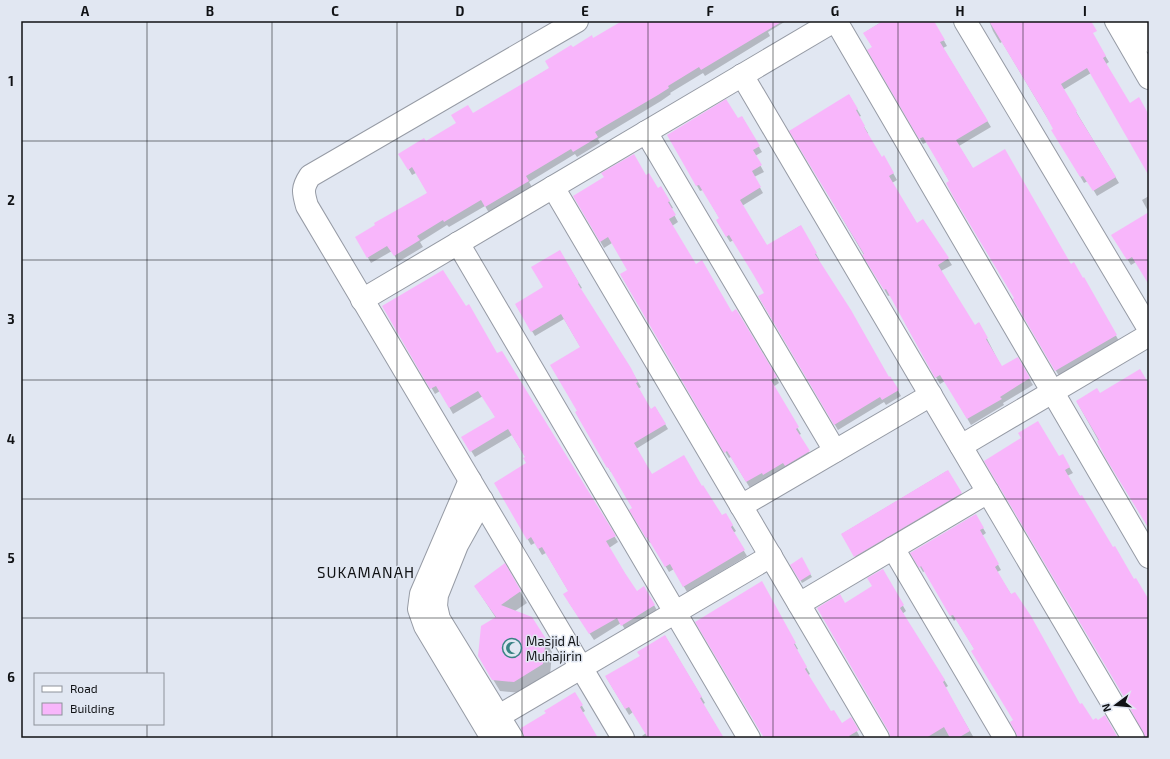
<svg xmlns="http://www.w3.org/2000/svg" width="1170" height="759" viewBox="0 0 1170 759" font-family="'Exo 2',sans-serif">
	<style>
		.shadow { fill: #0003 }
		.building { fill: #f8b6fb }
		.lines { fill: none; stroke-linecap: round; stroke-linejoin: round }
		.minor-casing { stroke: #969ba5; stroke-width: 24 }
		.minor { stroke: #fff; stroke-width: 22 }
		.grid { fill: none; stroke: #101215; stroke-width: 1; stroke-opacity: 0.55 }
		.labels { text-anchor: middle; dominant-baseline: central; stroke-width: 3; stroke-linejoin: round; paint-order: stroke }
		.poi-label { font-size: 13px; fill: #101215; stroke: #e1e7f2; text-anchor: start }
		.quarter-label { font-size: 15px; letter-spacing: 1px; fill: #101215; stroke: #e1e7f2 }
		.neatline { fill: none; stroke: #101215; stroke-width: 1.5 }
		.grid-label { font-size: 13px; text-anchor: middle; font-weight: bold; fill: #101215 }
	</style>
	<rect width="100%" height="100%" fill="#e1e7f2"/>
	<g class="shadow">
		<polygon points="624,21 786,21 768,32 770,36 705,76 703,73 670,93 671,94 661,101 598,139 600,143 577,157 575,154 529,182 532,187 489,213 485,206 449,227 447,225 420,242 423,247 398,262 392,251 371,263 357,238 428,193 416,173 412,175 400,154 426,143 550,68 572,48 593,39"/>
		<polygon points="883,21 933,21 947,46 943,48 991,127 959,146 973,169 1071,265 1083,280 1084,279 1119,341 1059,376 1014,299 1016,298 927,142 923,144 869,50 873,48 864,33"/>
		<polygon points="989,21 1077,21 1085,23 1109,62 1106,64 1129,104 1149,117 1149,174 1091,73 1063,90 1119,183 1097,196 1088,181 1084,183 1053,130 1054,129 1002,42 1000,43 993,31"/>
		<polygon points="849,95 861,116 858,117 868,133 867,134 881,158 884,157 897,180 892,183 917,224 923,220 952,265 941,271 974,326 979,323 1002,368 1017,358 1033,385 1003,403 1004,405 971,425 945,381 940,384 905,323 907,322 891,295 888,296 791,131"/>
		<polygon points="742,117 762,152 755,156 764,172 754,177 763,193 742,206 767,246 800,226 819,259 818,260 888,378 890,377 901,396 886,405 884,402 838,430 759,297 765,293 734,240 730,242 717,221 720,219 703,190 700,191 669,136 737,120"/>
		<polygon points="646,176 658,189 661,187 673,208 671,209 678,222 672,226 695,266 731,313 776,377 779,383 773,387 801,434 799,435 812,458 768,481 766,478 750,488 731,457 729,458 621,275 629,270 612,243 604,248 574,196"/>
		<polygon points="1149,196 1149,213 1142,200"/>
		<polygon points="1149,213 1149,283 1136,262 1131,265 1116,241"/>
		<polygon points="559,251 582,288 580,289 634,375 641,387 638,389 651,410 655,407 668,429 636,449 652,475 701,488 722,516 725,514 736,531 733,533 747,556 687,592 674,569 669,572 651,542 650,543 631,510 634,508 612,472 611,472 576,412 578,411 581,348 564,319 535,336 516,305 544,288"/>
		<polygon points="384,306 497,355 618,542 609,548 636,592 644,588 658,612 626,631 621,623 594,640 568,601 569,592 546,553 542,555 535,543 531,545 495,483 528,464 526,458 512,435 475,457 463,438 496,418 483,396 453,414 440,391 435,394"/>
		<polygon points="1149,387 1149,528 1122,483 1077,402 1100,394"/>
		<polygon points="1062,456 1073,473 1067,476 1149,605 1149,738 1146,738 1059,458"/>
		<polygon points="947,471 967,503 861,566 842,534"/>
		<polygon points="975,515 986,533 982,536 1001,570 997,572 1080,705 1092,721 1117,738 1019,738 1014,720 975,650 956,619 954,621 925,571 923,572 912,553"/>
		<polygon points="801,559 812,577 802,583 792,565"/>
		<polygon points="504,565 527,603 515,611 532,618 552,652 550,676 521,693 500,691 479,656 496,618 475,586"/>
		<polygon points="882,570 906,611 902,614 948,686 945,688 974,738 896,738 845,604 873,587"/>
		<polygon points="761,583 798,649 796,650 810,674 808,675 831,713 841,725 850,719 860,737 765,738"/>
		<polygon points="665,636 705,703 703,704 723,738 643,738 642,736 646,733 633,712 629,715 606,677 641,656"/>
		<polygon points="575,694 585,711 582,713 596,738 525,738 547,714"/>
	</g>
	<g class="building">
		<polygon points="622,21 783,21 701,70 699,67 668,86 669,88 658,95 595,132 598,137 573,152 571,149 526,176 529,181 485,207 481,200 444,222 443,220 417,236 420,240 394,256 387,246 367,258 355,237 375,225 374,223 427,193 412,167 408,170 398,154 424,138 426,141 456,123 451,115 468,105 473,113 549,68 545,61 571,45 573,47 592,35 593,38"/>
		<polygon points="883,21 934,21 945,40 940,42 988,121 956,140 973,168 1005,149 1071,264 1074,262 1083,278 1084,277 1117,335 1055,371 1013,299 1014,298 954,198 946,183 949,181 923,137 919,139 867,50 872,47 863,33"/>
		<polygon points="989,21 1091,21 1097,31 1093,33 1106,56 1103,58 1130,103 1139,97 1149,115 1149,176 1087,68 1061,84 1077,111 1076,112 1116,177 1093,191 1083,176 1080,177 1051,130 1053,129 1045,114"/>
		<polygon points="849,94 858,109 856,110 865,126 864,127 882,157 884,155 894,173 889,176 917,223 923,219 949,258 938,265 975,325 979,322 988,338 986,339 1002,366 1018,357 1030,378 1000,397 1002,399 967,419 940,375 935,378 886,289 884,290 862,255 864,254 789,131"/>
		<polygon points="726,99 738,118 742,116 760,146 753,150 762,165 752,171 761,187 740,200 767,245 801,225 817,253 815,254 851,310 889,377 890,376 899,390 882,400 880,397 834,425 758,296 764,293 753,274 729,235 726,237 716,220 719,218 699,185 696,186 667,135"/>
		<polygon points="634,154 646,175 649,173 658,188 661,186 670,201 668,202 676,215 669,219 696,264 702,260 732,312 736,309 777,377 771,380 799,427 796,429 810,451 785,466 783,463 763,475 762,473 746,482 727,451 724,453 620,274 627,270 608,237 600,242 573,196 604,177 601,173"/>
		<polygon points="1149,212 1149,285 1132,257 1127,260 1111,235"/>
		<polygon points="560,250 579,283 578,284 631,368 638,382 636,383 651,409 655,406 666,424 634,443 652,474 684,455 702,486 703,485 722,515 726,513 733,525 731,527 745,550 683,587 670,564 665,567 647,537 646,538 629,510 632,508 608,467 607,468 575,412 577,411 550,365 580,347 561,314 531,332 515,304 543,287 531,267"/>
		<polygon points="443,270 466,306 469,304 497,353 502,351 608,523 616,536 606,541 625,573 637,591 644,586 655,605 621,626 617,618 589,634 563,594 568,591 542,547 538,549 531,537 527,540 494,483 526,463 523,458 525,457 508,429 470,452 461,437 495,417 478,391 449,408 436,386 430,389 382,306"/>
		<polygon points="1140,369 1149,384 1149,529 1105,457 1097,441 1099,440 1076,401 1097,388 1100,393"/>
		<polygon points="1038,421 1059,456 1063,454 1070,467 1065,470 1080,496 1082,495 1113,547 1115,546 1134,579 1136,578 1149,600 1149,738 1145,738 1127,702 984,461 1021,438 1018,433"/>
		<polygon points="948,470 962,493 854,557 841,534"/>
		<polygon points="976,514 984,528 980,530 999,564 995,567 1011,594 1015,592 1031,616 1080,704 1082,703 1093,720 1096,718 1098,720 1105,715 1118,738 1018,738 1010,722 1013,720 971,651 974,649 953,615 950,616 921,566 919,568 910,553"/>
		<polygon points="802,557 811,574 800,581 790,565"/>
		<polygon points="505,563 521,591 501,605 532,617 546,639 543,664 514,682 492,680 478,656 481,626 496,617 474,586"/>
		<polygon points="883,569 904,605 900,608 945,680 943,682 970,731 958,738 950,738 944,727 926,738 890,738 889,732 817,608 840,594 845,603 872,586 867,578"/>
		<polygon points="762,581 796,643 794,644 807,667 805,669 831,711 834,710 842,723 851,717 859,730 849,736 850,738 764,738 695,622"/>
		<polygon points="665,635 702,697 700,698 724,738 648,738 629,707 625,709 605,676 640,656 637,652"/>
		<polygon points="575,692 583,705 580,707 598,738 524,738 521,728 546,713 544,711"/>
	</g>
	<g class="lines">
		<defs>
			<g id="minor">
				<path d="M577,21l-267,155c-8,12 -7,16 -3,30l316,532"/>
				<polyline points="836,21 1149,557"/>
				<polyline points="965,21 1149,329"/>
				<polyline points="1116,21 1149,78"/>
				<polyline points="1137,21 1149,41"/>
				<polyline points="742,75 1133,738"/>
				<polyline points="646,132 835,451"/>
				<polyline points="553,187 878,738"/>
				<polyline points="458,243 749,738"/>
				<polyline points="362,300 834,21"/>
				<polyline points="961,446 1149,335"/>
				<polyline points="470,480 421,594 419,609 425,626 492,738"/>
				<polyline points="482,500 457,545 437,595 436,606 439,619 512,738"/>
				<polyline points="741,506 931,395"/>
				<polyline points="893,548 1005,738"/>
				<polyline points="799,604 988,492"/>
				<polyline points="499,716 771,556"/>
			</g>
		</defs>
		<use href="#minor" class="minor-casing"/>
		<use href="#minor" class="minor"/>
	</g>
	<path class="grid" d="M147,21v653M272,21v717M397,21v717M522,21v717M648,21v717M773,21v717M898,21v717M1023,21v717M21,141h1128M21,260h1128M21,380h1128M21,499h1128M21,618h1128M147,724v14"/>
	<defs>
		<symbol id="mosque-ring" viewBox="-11 -11 22 22"><circle r="9.5" fill="#e1e7f2" stroke="#3a8385" stroke-width="1.5"/><path d="M3.5-4.9A6 6 0 1 0 3.5 4.9A5 5 0 1 1 3.5-4.9Z" fill="#3a8385"/></symbol>
	</defs>
	<g fill-rule="evenodd">
		<use href="#mosque-ring" x="501" y="637" width="22" height="22"/>
	</g>
	<g class="labels">
		<g class="poi-label">
			<text x="526" y="641">Masjid Al<tspan x="526" dy="15">Muhajirin</tspan></text>
		</g>
		<g class="quarter-label">
			<text x="366" y="572">SUKAMANAH</text>
		</g>
	</g>
	<rect width="1170" height="759" fill="none" stroke="#e1e7f2" stroke-width="44"/>
	<rect x="34" y="673" width="130" height="52" fill="#e1e7f2" stroke="#8d929a"/>
	<rect x="42" y="686" width="20" height="6" fill="#ffffff" stroke="#8d929a"/>
	<text x="70" y="693" font-size="12" fill="#101215">Road</text>
	<rect x="42" y="703" width="20" height="12" fill="#f8b6fb" stroke="#8d929a"/>
	<text x="70" y="713" font-size="12" fill="#101215">Building</text>
	<g transform="translate(1116 705) rotate(254)" stroke="#e1e7f2" stroke-width="3" paint-order="stroke">
	<path d="M0-3L7 15L0 10L-7 15Z" fill="#101215"/>
	<text y="-6" font-size="11" font-weight="bold" text-anchor="middle" fill="#101215">N</text>
	</g>
	<rect x="22" y="22" width="1126" height="715" class="neatline"/>
	<g class="grid-label">
		<text x="85" y="16">A</text>
		<text x="210" y="16">B</text>
		<text x="335" y="16">C</text>
		<text x="460" y="16">D</text>
		<text x="585" y="16">E</text>
		<text x="710" y="16">F</text>
		<text x="835" y="16">G</text>
		<text x="960" y="16">H</text>
		<text x="1085" y="16">I</text>
		<text x="11" y="86">1</text>
		<text x="11" y="205">2</text>
		<text x="11" y="324">3</text>
		<text x="11" y="444">4</text>
		<text x="11" y="563">5</text>
		<text x="11" y="682">6</text>
	</g>
</svg>
